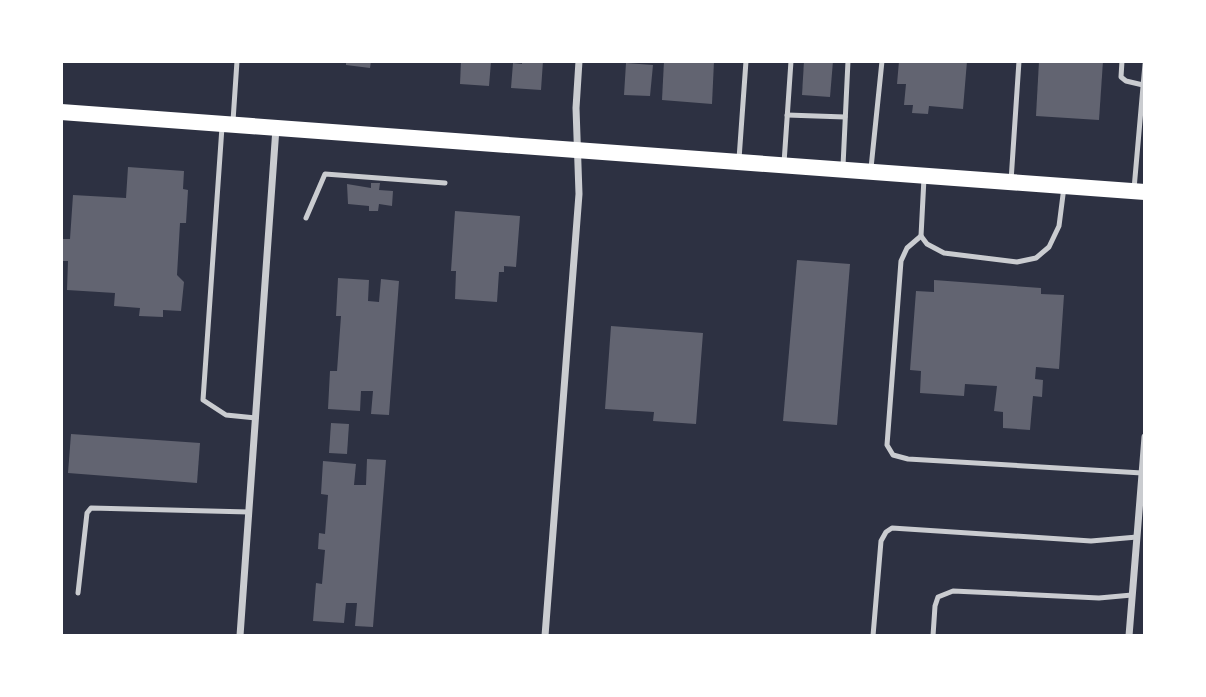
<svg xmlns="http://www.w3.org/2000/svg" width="1206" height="697" viewBox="0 0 1206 697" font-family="'Titillium Web',sans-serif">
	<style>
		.building { fill: #626471 }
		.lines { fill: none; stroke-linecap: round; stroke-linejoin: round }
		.service { stroke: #caccd0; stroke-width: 5 }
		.minor { stroke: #caccd0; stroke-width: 7 }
		.primary { stroke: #fff; stroke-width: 16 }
	</style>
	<rect width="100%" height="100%" fill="#2d3142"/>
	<g class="building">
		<polygon points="346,61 371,61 370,68 346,65"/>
		<polygon points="461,61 491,62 489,86 460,84"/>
		<polygon points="522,61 543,61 541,90 511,88 513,63 522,64"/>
		<polygon points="664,61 714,61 712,104 662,100"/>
		<polygon points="804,61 833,61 830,97 802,95"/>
		<polygon points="899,61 967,61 963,109 929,106 928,114 912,113 913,105 904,105 906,84 897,84"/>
		<polygon points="1039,61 1103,61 1099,120 1036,116"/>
		<polygon points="626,63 653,65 650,96 624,95"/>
		<polygon points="128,167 184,171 183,189 188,190 186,223 180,223 177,275 184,282 181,311 163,310 163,317 139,316 140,308 114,306 115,293 67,290 68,261 61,261 61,239 70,239 73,195 126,198"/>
		<polygon points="371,183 380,183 379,190 393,191 392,206 379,204 378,211 369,211 369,206 348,204 347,184 371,188"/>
		<polygon points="455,211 520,216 516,267 504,266 504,272 499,272 497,302 455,299 456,271 451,271"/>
		<polygon points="797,260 850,264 837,425 783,421"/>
		<polygon points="338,278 369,280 368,301 379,302 381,279 399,281 389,415 371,414 373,391 361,391 360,411 328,409 330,371 337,371 341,316 336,316"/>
		<polygon points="934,280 1041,288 1041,294 1064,295 1059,369 1036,367 1035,379 1043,380 1042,397 1033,396 1030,430 1003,428 1003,412 994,411 997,386 965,384 964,396 920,393 921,371 910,370 916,291 934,292"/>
		<polygon points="611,326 703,333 696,424 653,421 654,412 605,409"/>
		<polygon points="331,423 349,424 347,454 329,453"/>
		<polygon points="71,434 200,443 197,483 68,473"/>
		<polygon points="367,459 386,460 373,627 355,626 357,603 346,603 344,623 313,621 316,583 322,584 325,550 318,549 319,533 325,534 328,495 321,494 323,461 356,464 354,485 366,485"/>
	</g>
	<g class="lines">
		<g class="service">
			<polyline points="1122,61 1121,77 1126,81 1143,85"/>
			<polyline points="787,115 845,117"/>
			<polyline points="233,121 237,61"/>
			<polyline points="222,127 203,400 226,415 256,418"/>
			<polyline points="739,159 746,61"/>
			<polyline points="784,163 791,61"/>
			<polyline points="843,166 848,61"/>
			<polyline points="871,168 882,61"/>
			<polyline points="924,178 921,236 927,244 944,253 1017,262 1036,258 1049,247 1059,226 1064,187"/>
			<polyline points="1011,181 1019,61"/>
			<polyline points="1134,189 1145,64"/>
			<polyline points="306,218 325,174 445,183"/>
			<polyline points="921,236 907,248 901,261 887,445 893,455 908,459 1142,473"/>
			<polyline points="78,593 87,513 91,508 249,512"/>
			<polyline points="873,636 881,541 886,532 892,528 1091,541 1137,537"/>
			<polyline points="933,636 935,606 938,597 953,591 1099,598 1132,595"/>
		</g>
		<g class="minor">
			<polyline points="240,636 276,128"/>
			<polyline points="545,636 579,194 576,108 579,61"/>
			<polyline points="1129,636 1145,437"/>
		</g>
		<polyline class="primary" points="61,112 1145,192"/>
	</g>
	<rect width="1206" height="697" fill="none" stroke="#ffffff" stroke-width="126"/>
</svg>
